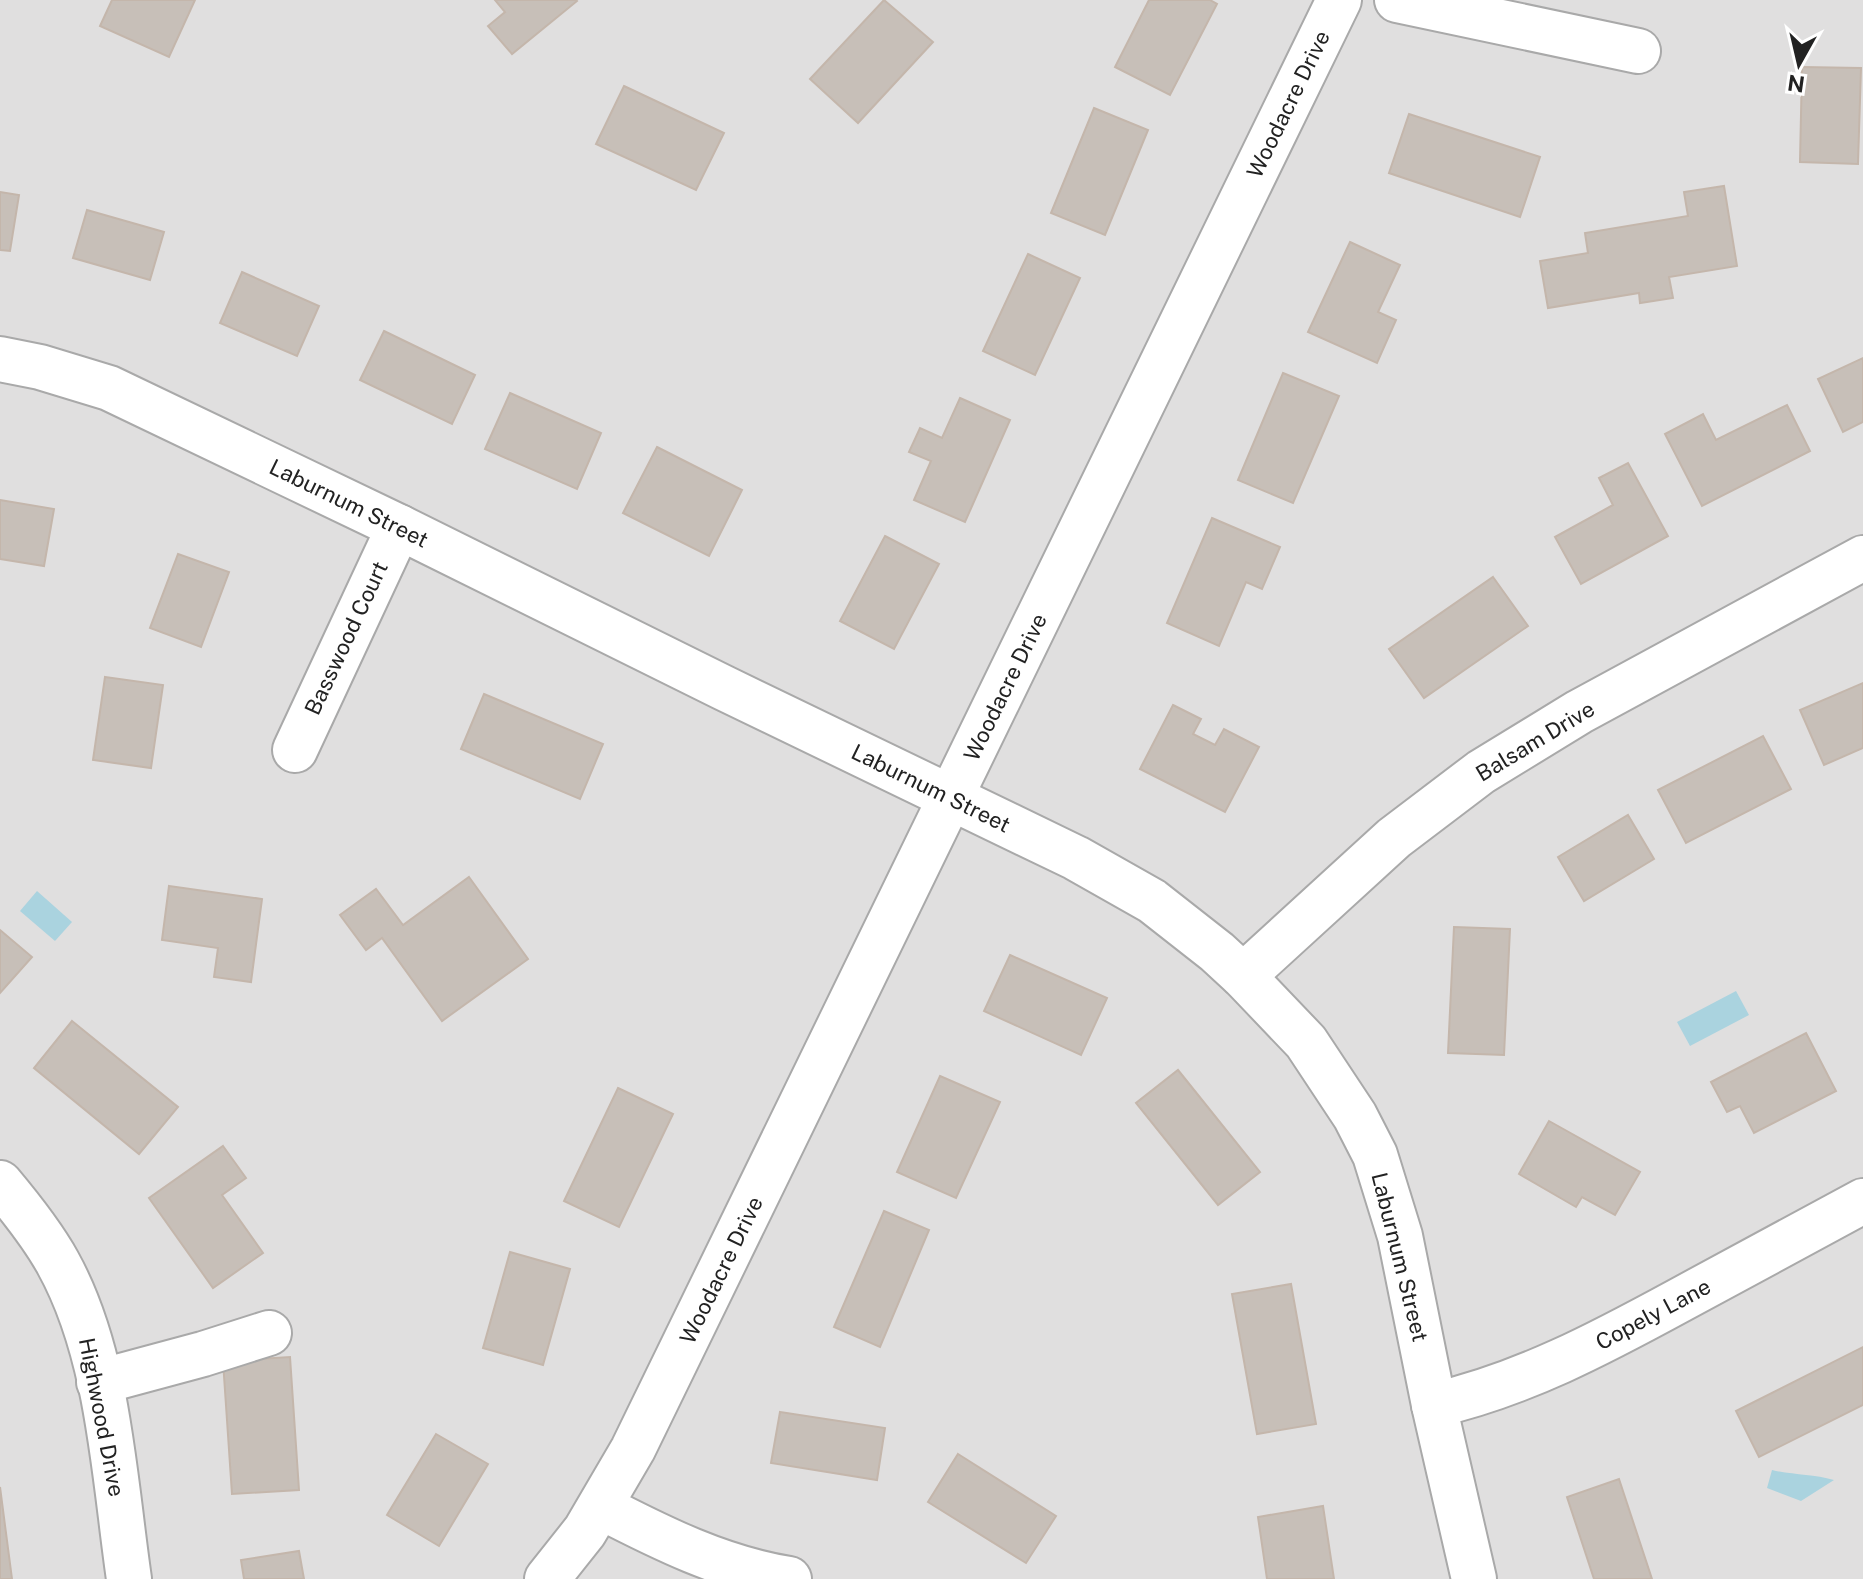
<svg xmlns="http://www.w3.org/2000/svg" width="1863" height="1579" viewBox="0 0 1863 1579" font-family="'Public Sans',sans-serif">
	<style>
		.residential { fill: #e0dfdf }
		.water { fill: #aad3df }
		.building { fill: #c7bfb8; stroke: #c4b6ab; stroke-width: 2 }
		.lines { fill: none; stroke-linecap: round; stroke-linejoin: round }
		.minor-casing { stroke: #a9a9a9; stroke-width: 48 }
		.minor { stroke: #fff; stroke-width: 44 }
		.labels { text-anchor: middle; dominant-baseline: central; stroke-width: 6; stroke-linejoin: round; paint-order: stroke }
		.street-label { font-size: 22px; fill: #222; stroke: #fff }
	</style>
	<rect width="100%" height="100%" fill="#f2efe9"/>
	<rect class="residential" x="0" y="0" width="1863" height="1579"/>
	<g class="water">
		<polygon points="37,891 72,922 55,941 20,911"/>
		<polygon points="1736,991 1749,1015 1690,1046 1677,1022"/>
		<path d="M1772,1470c21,5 41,4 62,10l-33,21 -34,-13z"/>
	</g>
	<g class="building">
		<polygon points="112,0 195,0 169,57 100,26"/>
		<polygon points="495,0 576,0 577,1 512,54 488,26 505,12"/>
		<polygon points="884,0 933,42 858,123 810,79"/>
		<polygon points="1149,0 1210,0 1217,4 1170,95 1115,67"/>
		<polygon points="1802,67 1861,68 1858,164 1800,162"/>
		<polygon points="624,86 724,133 696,190 596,144"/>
		<polygon points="1094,108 1148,130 1105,235 1051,213"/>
		<polygon points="1409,114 1540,157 1520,217 1389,173"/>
		<polygon points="1724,186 1737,266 1669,277 1673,298 1640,303 1639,293 1548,308 1540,261 1588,253 1585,233 1688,216 1684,192"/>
		<polygon points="0,192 19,195 10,251 0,250"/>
		<polygon points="87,210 164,232 150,280 73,258"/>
		<polygon points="1350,242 1400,265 1378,312 1396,320 1377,363 1308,332"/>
		<polygon points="1028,254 1080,278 1035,375 983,351"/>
		<polygon points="242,272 319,306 297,356 220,323"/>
		<polygon points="384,331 475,375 452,424 360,380"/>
		<polygon points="1863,358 1863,422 1843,432 1818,379"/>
		<polygon points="1283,373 1339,396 1293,503 1238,480"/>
		<polygon points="510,393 601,433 577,489 485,449"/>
		<polygon points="960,398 1010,420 965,522 914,500 931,461 909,452 920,428 942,438"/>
		<polygon points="1787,405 1810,451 1702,506 1665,434 1703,414 1716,440"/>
		<polygon points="657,447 742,490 709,556 623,513"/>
		<polygon points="1628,463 1668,536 1581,584 1555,537 1613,505 1599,478"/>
		<polygon points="0,500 54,509 44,566 0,559"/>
		<polygon points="1212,518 1280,547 1262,589 1246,582 1219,646 1167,623"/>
		<polygon points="885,536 939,564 894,649 840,621"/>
		<polygon points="178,554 229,572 201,647 150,628"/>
		<polygon points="1493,577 1528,626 1424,698 1389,649"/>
		<polygon points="105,677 163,685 151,768 93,760"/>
		<polygon points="1863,683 1863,748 1824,765 1800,710"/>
		<polygon points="484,694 603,744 580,799 461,749"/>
		<polygon points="1173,705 1201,719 1193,734 1215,745 1224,729 1259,747 1225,812 1140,769"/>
		<polygon points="1763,736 1791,789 1686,843 1658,790"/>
		<polygon points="1628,815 1654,859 1584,901 1558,857"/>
		<polygon points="469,877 528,959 442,1021 382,938 366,950 340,915 376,889 403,925"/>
		<polygon points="169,886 262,899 251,982 214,977 218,948 162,940"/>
		<polygon points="1454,927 1510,929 1504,1055 1448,1053"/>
		<polygon points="0,930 32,957 0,993"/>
		<polygon points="1010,955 1107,998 1081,1055 984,1011"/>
		<polygon points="72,1021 178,1107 139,1154 34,1068"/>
		<polygon points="1806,1033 1836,1091 1754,1133 1740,1106 1727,1112 1711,1082"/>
		<polygon points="1178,1070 1260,1172 1218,1205 1136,1103"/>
		<polygon points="940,1076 1000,1102 956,1198 897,1172"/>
		<polygon points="618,1088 673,1114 619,1227 564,1201"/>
		<polygon points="1549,1121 1640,1172 1615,1215 1582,1197 1576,1207 1519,1174"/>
		<polygon points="223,1146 246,1178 222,1195 263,1253 213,1288 149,1198"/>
		<polygon points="884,1211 929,1230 880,1347 834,1327"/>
		<polygon points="510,1252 570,1269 543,1365 483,1348"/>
		<polygon points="1291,1284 1316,1424 1257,1434 1232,1294"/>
		<polygon points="1863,1347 1863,1405 1759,1457 1736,1411"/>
		<polygon points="290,1357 299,1490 232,1494 223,1361"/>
		<polygon points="780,1412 885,1428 877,1480 771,1463"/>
		<polygon points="436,1434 488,1464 439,1546 387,1515"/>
		<polygon points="958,1454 1056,1516 1026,1563 928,1502"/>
		<polygon points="1619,1479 1652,1579 1594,1579 1567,1497"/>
		<polygon points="0,1487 12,1579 0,1579"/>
		<polygon points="1323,1506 1334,1579 1267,1579 1258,1517"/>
		<polygon points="299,1551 304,1579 244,1579 241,1560"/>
	</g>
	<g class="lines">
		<defs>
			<g id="minor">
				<polyline points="1397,0 1638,51"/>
				<polyline points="0,359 40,367 109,388 399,527 724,688 1076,858 1152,901 1217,952 1243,976 1306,1042 1355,1116 1375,1155 1400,1236 1434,1405 1474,1579"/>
				<polyline points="295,750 399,527"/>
				<polyline points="1243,976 1394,838 1481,772 1579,712 1863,558"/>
				<path d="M0,1183c21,25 42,51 58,80 51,92 56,213 71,316"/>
				<polyline points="99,1382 203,1354 269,1333"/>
				<path d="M1434,1405c88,-20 167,-62 246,-105 61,-33 122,-66 183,-99"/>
				<path d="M601,1507c60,31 120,61 188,72"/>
				<polyline points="547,1579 585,1531 633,1449 1339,0"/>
			</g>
		</defs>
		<use href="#minor" class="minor-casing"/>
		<use href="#minor" class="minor"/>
	</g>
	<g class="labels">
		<g class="street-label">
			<text transform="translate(1288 104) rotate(-64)">Woodacre Drive</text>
			<text transform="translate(349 503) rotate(26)">Laburnum Street</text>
			<text transform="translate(346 638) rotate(-65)">Basswood Court</text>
			<text transform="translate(1005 687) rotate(-64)">Woodacre Drive</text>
			<text transform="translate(1535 741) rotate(-31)">Balsam Drive</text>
			<text transform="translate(931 788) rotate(26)">Laburnum Street</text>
			<text transform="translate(1400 1257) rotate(76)">Laburnum Street</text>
			<text transform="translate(721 1270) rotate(-64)">Woodacre Drive</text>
			<text transform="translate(1653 1314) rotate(-28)">Copely Lane</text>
			<text transform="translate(102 1417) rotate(79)">Highwood Drive</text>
		</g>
	</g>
	<g transform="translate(1799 64) rotate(188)" stroke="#ffffff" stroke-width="6" paint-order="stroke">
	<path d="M0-6L14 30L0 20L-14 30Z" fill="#222222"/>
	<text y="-12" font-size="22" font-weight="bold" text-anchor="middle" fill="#222222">N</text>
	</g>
</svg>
